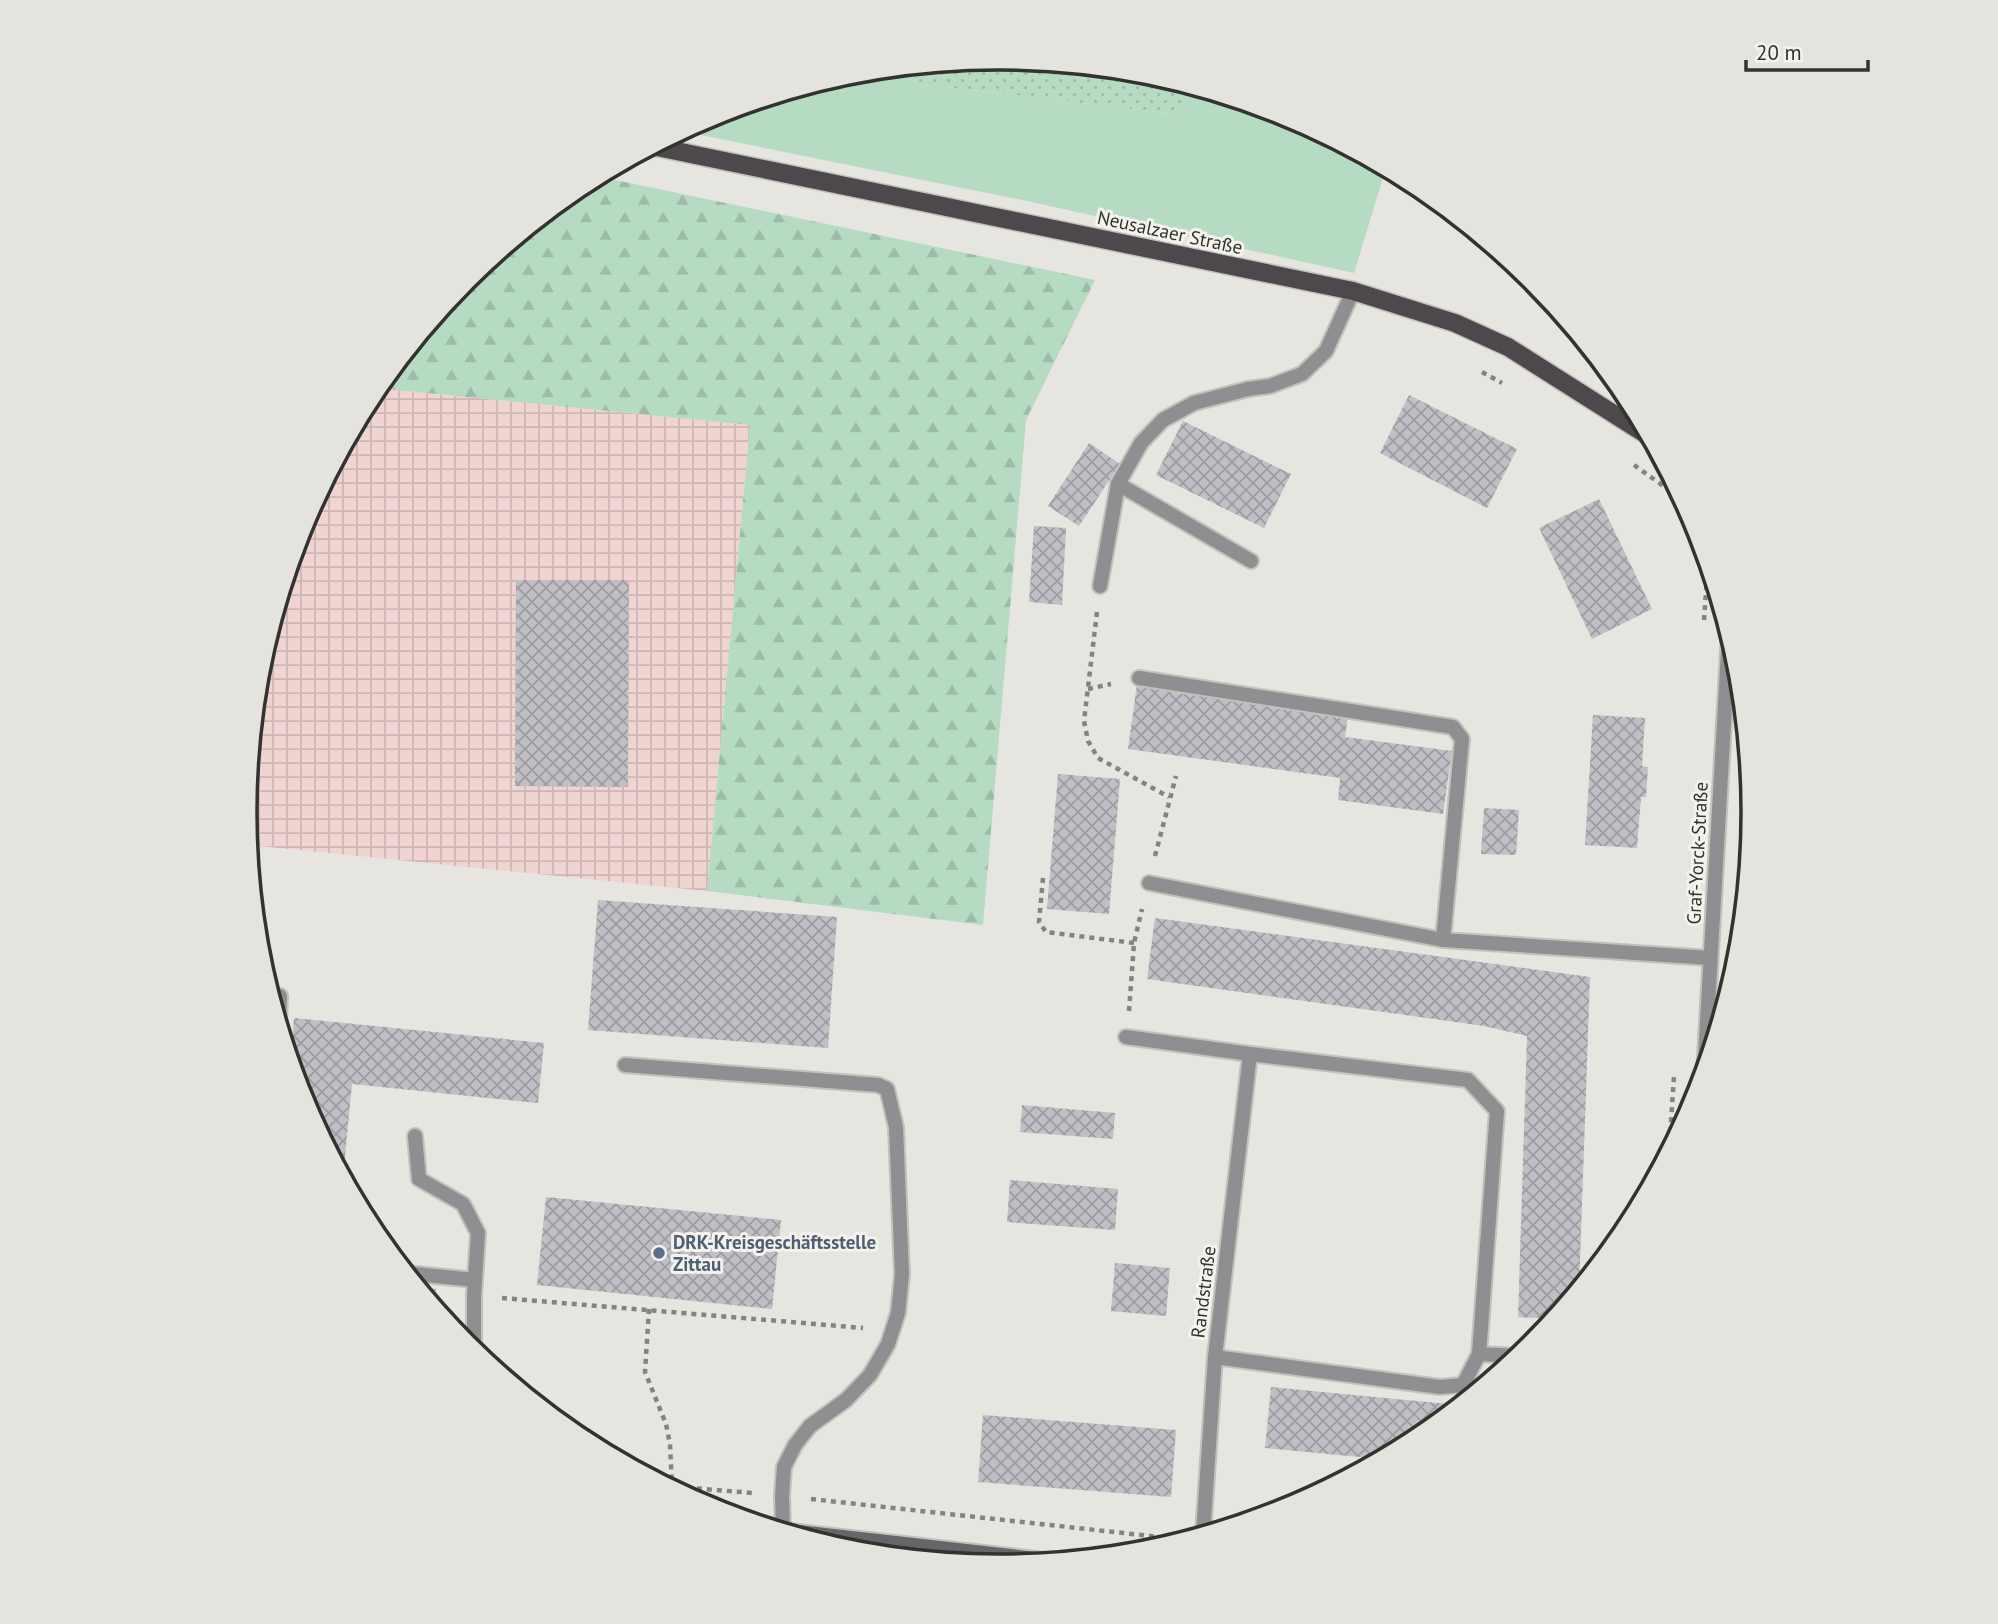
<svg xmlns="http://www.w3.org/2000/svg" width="1998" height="1624" viewBox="0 0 1998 1624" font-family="'PT Sans',sans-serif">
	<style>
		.industrial { fill: url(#industrial-grid) }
		.green { fill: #b6dbc3 }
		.forest { fill: url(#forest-firs) }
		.garden { fill: url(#garden-dots) }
		.building { fill: url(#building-cross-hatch) }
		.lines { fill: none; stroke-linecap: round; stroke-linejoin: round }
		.service-casing { stroke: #c3c1bc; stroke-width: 18 }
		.minor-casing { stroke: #c3c1bc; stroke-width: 18 }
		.secondary-casing { stroke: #c3c1bc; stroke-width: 18 }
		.primary-casing { stroke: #c3c1bc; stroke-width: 21 }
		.path { stroke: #84847f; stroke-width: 4.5; stroke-dasharray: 5 5; stroke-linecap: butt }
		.service { stroke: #908e90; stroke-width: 14 }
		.minor { stroke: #908e90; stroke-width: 14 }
		.secondary { stroke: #686568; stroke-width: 14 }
		.primary { stroke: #4c484c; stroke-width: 18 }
		.service-dot { fill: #5c6f8a; stroke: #f4f2ec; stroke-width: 2.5 }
		.labels { text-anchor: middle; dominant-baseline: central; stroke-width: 6; stroke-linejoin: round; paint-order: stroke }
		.street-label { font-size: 19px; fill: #32322f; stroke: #f4f2ec }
		.service-label { font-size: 19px; font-weight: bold; fill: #4e5e75; stroke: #f4f2ec; text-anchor: start }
		.rim { fill: none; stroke: #32322f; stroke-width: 3.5 }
	</style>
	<defs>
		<pattern id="industrial-grid" width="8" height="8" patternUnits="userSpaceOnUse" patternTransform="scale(1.75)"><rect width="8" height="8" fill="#efd4d1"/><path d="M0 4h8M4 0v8" fill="none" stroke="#cdb6b4"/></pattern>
		<pattern id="forest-firs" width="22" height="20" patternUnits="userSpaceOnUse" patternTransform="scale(1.75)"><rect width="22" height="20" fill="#b6dbc3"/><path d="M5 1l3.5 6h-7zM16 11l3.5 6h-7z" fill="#9dbca8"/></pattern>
		<pattern id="garden-dots" width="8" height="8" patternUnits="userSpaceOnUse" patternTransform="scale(1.75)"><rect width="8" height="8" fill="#b6dbc3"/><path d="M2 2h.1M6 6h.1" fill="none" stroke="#9dbca8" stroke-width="1.8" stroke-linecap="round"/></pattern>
		<pattern id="building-cross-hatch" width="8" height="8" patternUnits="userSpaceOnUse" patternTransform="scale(1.75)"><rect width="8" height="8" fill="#c0bfc5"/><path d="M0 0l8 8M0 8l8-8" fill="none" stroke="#9d9ca0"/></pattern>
	</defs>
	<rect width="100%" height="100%" fill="#e7e5df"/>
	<polygon class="industrial" points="376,388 750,425 707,891 248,845 245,812 259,664 302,523"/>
	<polygon class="green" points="882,69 921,84 1184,115 1191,86 1288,115 1386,168 1354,273 1027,201 681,131 711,115 852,72"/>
	<polygon class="forest" points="596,176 1095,280 1026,420 983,925 707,891 750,425 376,388 466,278 580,185"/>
	<polygon class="garden" points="999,58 1147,72 1191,86 1184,115 921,84 882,69"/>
	<g class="building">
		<polygon points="1409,395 1517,449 1487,508 1380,453"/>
		<polygon points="1183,421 1291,474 1264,528 1156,475"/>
		<polygon points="1089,443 1120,464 1079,526 1048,506"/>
		<polygon points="1599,499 1652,609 1592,639 1539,528"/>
		<polygon points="1034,526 1066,528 1062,605 1029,602"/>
		<polygon points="516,580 629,580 628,787 515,786"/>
		<polygon points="1137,684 1348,715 1345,737 1452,751 1443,814 1338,800 1340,778 1128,749"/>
		<polygon points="1593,715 1645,718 1642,766 1648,767 1646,797 1641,797 1637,848 1585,845"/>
		<polygon points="1058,774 1120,779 1109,914 1047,909"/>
		<polygon points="1484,808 1519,810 1516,855 1481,854"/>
		<polygon points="598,900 837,917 828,1048 588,1030"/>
		<polygon points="1155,918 1590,977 1579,1289 1554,1319 1518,1317 1527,1036 1484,1026 1147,979"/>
		<polygon points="294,1018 544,1043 538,1103 352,1084 343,1177 302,1100 290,1060"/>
		<polygon points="1022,1105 1115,1113 1113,1139 1020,1132"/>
		<polygon points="1010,1180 1118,1189 1115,1230 1007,1222"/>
		<polygon points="546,1197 781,1220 772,1309 537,1285"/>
		<polygon points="1115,1263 1170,1268 1166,1316 1111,1311"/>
		<polygon points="419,1288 436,1289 434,1307"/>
		<polygon points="1271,1387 1385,1398 1459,1405 1418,1439 1381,1459 1265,1448"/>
		<polygon points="983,1415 1176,1430 1171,1497 978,1482"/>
	</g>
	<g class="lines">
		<defs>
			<g id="service">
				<polyline points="1118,484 1251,561"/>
				<polyline points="1100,586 1118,484 1141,443 1163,420 1194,403 1248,389 1270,386 1302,374 1326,351 1353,291"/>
				<polyline points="1139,678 1453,727 1462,739 1443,940"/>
				<polyline points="1149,883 1443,940 1710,958"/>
				<polyline points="279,1023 280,996"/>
				<polyline points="1126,1037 1250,1054 1468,1080 1497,1111 1479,1354 1463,1385 1440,1387 1215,1357"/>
				<polyline points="625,1065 878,1085 887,1089 896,1127 902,1274 898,1313 888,1344 870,1375 846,1400 810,1426 795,1445 784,1467 782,1496 783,1531"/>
				<polyline points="415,1136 419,1179 463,1204 478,1233 474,1296 474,1352"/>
				<polyline points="406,1273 475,1280"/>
				<polyline points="1479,1354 1519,1356"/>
				<polyline points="1203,1534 1215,1357 1250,1054"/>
			</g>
			<polyline id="minor" points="1704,1075 1729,634"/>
			<polyline id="secondary" points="781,1530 1054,1561"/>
			<polyline id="primary" points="652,146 1353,291 1455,323 1508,347 1650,437"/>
		</defs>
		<use href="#service" class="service-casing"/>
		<use href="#minor" class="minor-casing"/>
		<use href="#secondary" class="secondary-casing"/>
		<use href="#primary" class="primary-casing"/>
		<g class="path">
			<polyline points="1482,372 1502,383"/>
			<polyline points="1634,465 1683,500"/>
			<polyline points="1097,612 1084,721 1088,741 1098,758 1169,797"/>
			<polyline points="1704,620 1708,563"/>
			<polyline points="1088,689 1111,684"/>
			<polyline points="1155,856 1176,776"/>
			<polyline points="1043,878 1039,922 1046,932 1134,943"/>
			<polyline points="1129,1011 1134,943 1142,909"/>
			<polyline points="1669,1152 1674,1076"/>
			<polyline points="502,1298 863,1328"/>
			<polyline points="649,1309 645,1372 666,1424 670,1444 672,1486"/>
			<polyline points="667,1486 753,1493"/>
			<polyline points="811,1499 1178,1539"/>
		</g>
		<use href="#service" class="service"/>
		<use href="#minor" class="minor"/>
		<use href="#secondary" class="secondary"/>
		<use href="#primary" class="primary"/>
	</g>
	<circle class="service-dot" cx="659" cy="1253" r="7"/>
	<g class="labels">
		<g class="street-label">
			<text transform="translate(1170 232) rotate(12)">Neusalzaer Straße</text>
			<text transform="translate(1697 853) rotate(-87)">Graf-Yorck-Straße</text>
			<text transform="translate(1203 1292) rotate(-83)">Randstraße</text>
		</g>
		<g class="service-label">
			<text x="673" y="1242">DRK-Kreisgeschäftsstelle<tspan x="673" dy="22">Zittau</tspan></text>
		</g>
	</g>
	<path d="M0 0H1998V1624H0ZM257 812a742 742 0 1 1 1484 0a742 742 0 1 1-1484 0Z" fill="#e4e3dd" fill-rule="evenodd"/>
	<path class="rim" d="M257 812a742 742 0 1 1 1484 0a742 742 0 1 1-1484 0Z"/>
	<path d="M1746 60v10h122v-10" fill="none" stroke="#32322f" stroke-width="3.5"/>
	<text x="1756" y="60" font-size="21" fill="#32322f" stroke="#f4f2ec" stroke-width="5" paint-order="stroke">20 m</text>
</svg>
